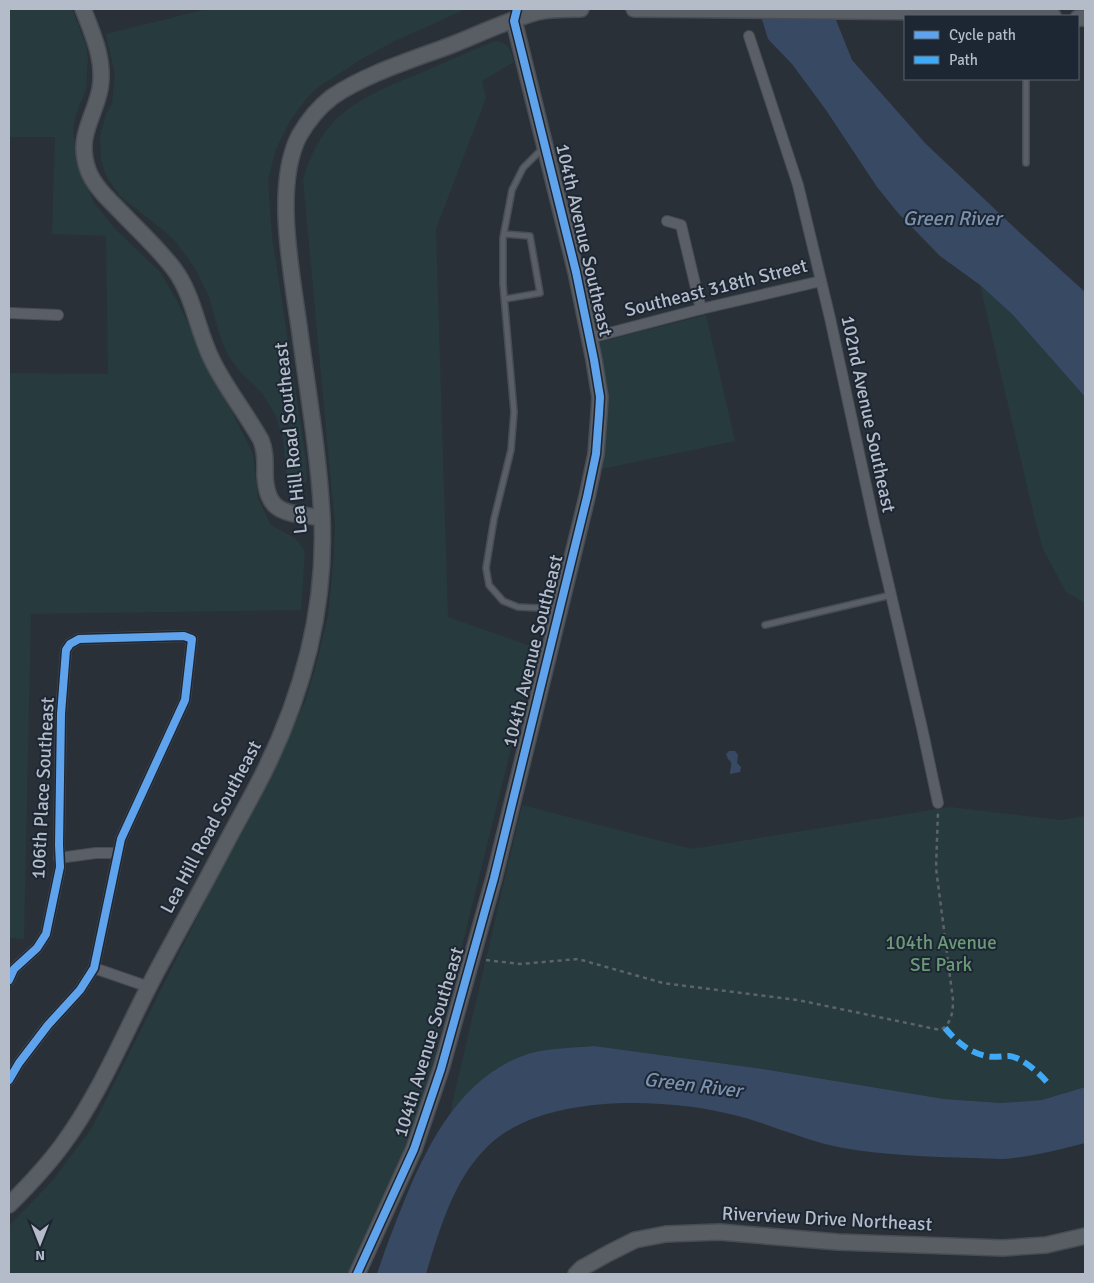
<svg xmlns="http://www.w3.org/2000/svg" width="1094" height="1283" viewBox="0 0 1094 1283" font-family="Signika,sans-serif">
	<style>
		.green { fill: #273a3e }
		.water { fill: #384963 }
		.lines { fill: none; stroke-linecap: round; stroke-linejoin: round }
		.lane-casing { stroke: #484c53; stroke-width: 8 }
		.street-casing { stroke: #484c53; stroke-width: 12 }
		.secondary-casing { stroke: #484c53; stroke-width: 18 }
		.path { stroke: #5d636a; stroke-width: 2.5; stroke-dasharray: 4 4; stroke-linecap: butt }
		.lane { stroke: #5a5e66; stroke-width: 5 }
		.street { stroke: #5a5e66; stroke-width: 10 }
		.secondary { stroke: #595d64; stroke-width: 15 }
		.quiet { stroke: #3fa9f5; stroke-width: 6; stroke-dasharray: 12 6; stroke-linecap: butt }
		.cycleway-casing { stroke: #1d2633; stroke-width: 11 }
		.cycleway { stroke: #60a3ed; stroke-width: 8 }
		.labels { text-anchor: middle; dominant-baseline: central; stroke-width: 4; stroke-linejoin: round; paint-order: stroke }
		.street-label { font-size: 19px; fill: #b4bcc9; stroke: #1d2633 }
		.park-label { font-size: 19px; fill: #6b9a76; stroke: #1d2633 }
		.water-label { font-size: 20px; font-style: italic; fill: #7c92b1; stroke: #1d2633 }
	</style>
	<rect width="100%" height="100%" fill="#2a3038"/>
	<g class="green">
		<polygon points="9,9 72,9 86,44 88,59 86,89 75,117 73,132 76,146 88,188 94,203 104,215 114,228 159,271 175,297 253,454 258,498 264,511 271,525 296,539 305,551 301,610 31,614 24,939 9,938 9,373 108,374 106,236 52,234 55,137 9,137"/>
		<polygon points="207,9 466,9 393,42 360,60 317,88 307,98 290,121 276,149 268,180 272,236 306,459 307,480 293,497 289,495 288,493 283,439 276,416 262,393 243,375 229,357 220,336 209,297 196,270 176,242 163,230 120,196 108,179 104,170 101,159 100,136 106,114 112,104 115,75 106,34"/>
		<path d="M495,41c13,1 16,9 19,21l-32,19 4,17 -50,131 12,388 88,31 -115,463 -6,20 -66,143h-340v-48l44,-46 39,-52 213,-426 9,-29 14,-57 6,-60 1,-31 -32,-345c19,-66 56,-82 115,-106 25,-11 51,-22 77,-33z"/>
		<polygon points="980,285 1013,315 1085,397 1085,603 1066,592 1043,549 1035,520"/>
		<polygon points="706,315 735,441 602,469 606,409 606,382 600,342"/>
		<polygon points="522,805 692,849 950,807 1060,820 1085,816 1085,1087 1042,1100 1001,1103 944,1099 763,1069 594,1046 557,1049 523,1055 496,1069 472,1089 450,1113"/>
	</g>
	<g class="water">
		<polygon points="759,9 834,15 852,60 926,144 1019,232 1085,292 1085,397 1013,315 980,285 940,256 898,213 877,187 826,110 792,64 768,39"/>
		<path d="M729,751h6l3,4 -1,8 4,4 -1,5 -10,2c0,-5 2,-8 1,-12l-3,-3 -2,-5z"/>
		<path d="M594,1046l169,23 181,30 57,4 41,-3 43,-13v56c-23,6 -47,12 -71,15 -13,2 -28,0 -42,0 -42,-1 -87,-3 -129,-10 -38,-7 -72,-24 -109,-33 -70,-18 -195,-22 -248,33 -33,33 -47,83 -60,126h-49c8,-25 18,-50 28,-75 24,-57 55,-119 117,-143 21,-8 50,-8 72,-10z"/>
	</g>
	<g class="lines">
		<defs>
			<g id="lane">
				<polyline points="1026,79 1026,163"/>
				<polyline points="543,148 523,168 512,190 503,238 503,284 514,412 511,450 494,519 486,568 489,585 503,601 518,607 558,609"/>
				<polyline points="504,234 530,236 540,293 505,299"/>
				<polyline points="765,625 891,595"/>
			</g>
			<g id="street">
				<polyline points="749,36 798,185 830,318 874,522 922,728 938,803"/>
				<polyline points="667,221 681,225 701,309"/>
				<polyline points="9,313 58,315"/>
				<polyline points="590,338 701,309 821,281"/>
				<polyline points="59,858 96,853 118,853"/>
				<polyline points="94,968 149,987"/>
				<polyline points="9,980 14,969 37,948 46,934 60,867 59,845 61,714 66,650 70,644 79,639 184,636 192,639 185,700 121,839 94,968 80,990 48,1025 19,1063 9,1080"/>
			</g>
			<g id="secondary">
				<path d="M83,9c10,25 22,52 17,80 -6,30 -24,47 -12,81 6,16 20,29 32,41 18,19 38,37 54,58 20,27 23,61 38,91 13,27 34,53 49,80 5,12 4,23 4,35 2,42 24,37 57,43"/>
				<polyline points="634,9 1048,13 1053,16"/>
				<polyline points="1078,18 1085,18"/>
				<path d="M9,1205c19,-19 38,-39 54,-61 39,-53 64,-117 95,-175 22,-41 45,-82 67,-124 12,-23 26,-47 38,-71 40,-80 63,-168 59,-257 -3,-59 -13,-118 -21,-176 -7,-58 -29,-152 -2,-205 8,-14 20,-29 33,-39 35,-24 83,-38 122,-53 27,-11 55,-24 83,-32 14,-3 30,-3 44,-3"/>
				<polyline points="357,1274 414,1149 441,1069 494,878 587,497 596,454 599,414 600,397 594,360 576,272 514,21"/>
				<polyline points="576,1274 582,1268 609,1253 635,1240 666,1234 719,1232 838,1242 1003,1248 1046,1245 1085,1236"/>
			</g>
		</defs>
		<use href="#lane" class="lane-casing"/>
		<use href="#street" class="street-casing"/>
		<use href="#secondary" class="secondary-casing"/>
		<path class="path" d="M486,960l34,4 58,-5 85,24 135,17 142,30c12,-6 13,-19 13,-30l-17,-132 2,-56"/>
		<use href="#lane" class="lane"/>
		<use href="#street" class="street"/>
		<use href="#secondary" class="secondary"/>
		<path class="quiet" d="M945,1028c11,13 23,24 41,28 8,2 16,0 23,0 13,1 34,20 41,30"/>
		<defs>
			<g id="cycleway">
				<polyline points="9,980 14,969 37,948 46,934 60,867 59,845 61,714 66,650 70,644 79,639 184,636 192,639 185,700 121,839 94,968 80,990 48,1025 19,1063 9,1080"/>
				<polyline points="357,1274 414,1149 441,1069 494,878 587,497 596,454 599,414 600,397 594,360 576,272 514,21 517,9"/>
			</g>
		</defs>
		<use href="#cycleway" class="cycleway-casing"/>
		<use href="#cycleway" class="cycleway"/>
	</g>
	<g class="labels">
		<g class="street-label">
			<text transform="translate(584 240) rotate(77)">104th Avenue Southeast</text>
			<text transform="translate(716 288) rotate(-14)">Southeast 318th Street</text>
			<text transform="translate(868 414) rotate(78)">102nd Avenue Southeast</text>
			<text transform="translate(291 438) rotate(-96)">Lea Hill Road Southeast</text>
			<text transform="translate(533 651) rotate(-76)">104th Avenue Southeast</text>
			<text transform="translate(43 788) rotate(-87)">106th Place Southeast</text>
			<text transform="translate(211 827) rotate(-62)">Lea Hill Road Southeast</text>
			<text transform="translate(429 1042) rotate(-73)">104th Avenue Southeast</text>
			<text transform="translate(827 1219) rotate(3)">Riverview Drive Northeast</text>
		</g>
		<g class="park-label">
			<text x="941" y="943">104th Avenue<tspan x="941" dy="22">SE Park</tspan></text>
		</g>
		<g class="water-label">
			<text x="952" y="218">Green River</text>
			<text transform="translate(693 1085) rotate(7)">Green River</text>
		</g>
	</g>
	<rect width="1094" height="1283" fill="none" stroke="#b4bcc9" stroke-width="20"/>
	<rect x="904" y="15" width="175" height="65" fill="#1d2633" stroke="#59626f"/>
	<rect x="914" y="31" width="25" height="8" fill="#60a3ed" stroke="#59626f"/>
	<text x="949" y="40" font-size="15" fill="#b4bcc9">Cycle path</text>
	<rect x="914" y="56" width="25" height="8" fill="#3fa9f5" stroke="#59626f"/>
	<text x="949" y="65" font-size="15" fill="#b4bcc9">Path</text>
	<g transform="translate(40 1243) rotate(180)" stroke="#1d2633" stroke-width="4" paint-order="stroke">
	<path d="M0-4L9 19L0 12L-9 19Z" fill="#b4bcc9"/>
	<text y="-8" font-size="14" font-weight="bold" text-anchor="middle" fill="#b4bcc9">N</text>
	</g>
</svg>
